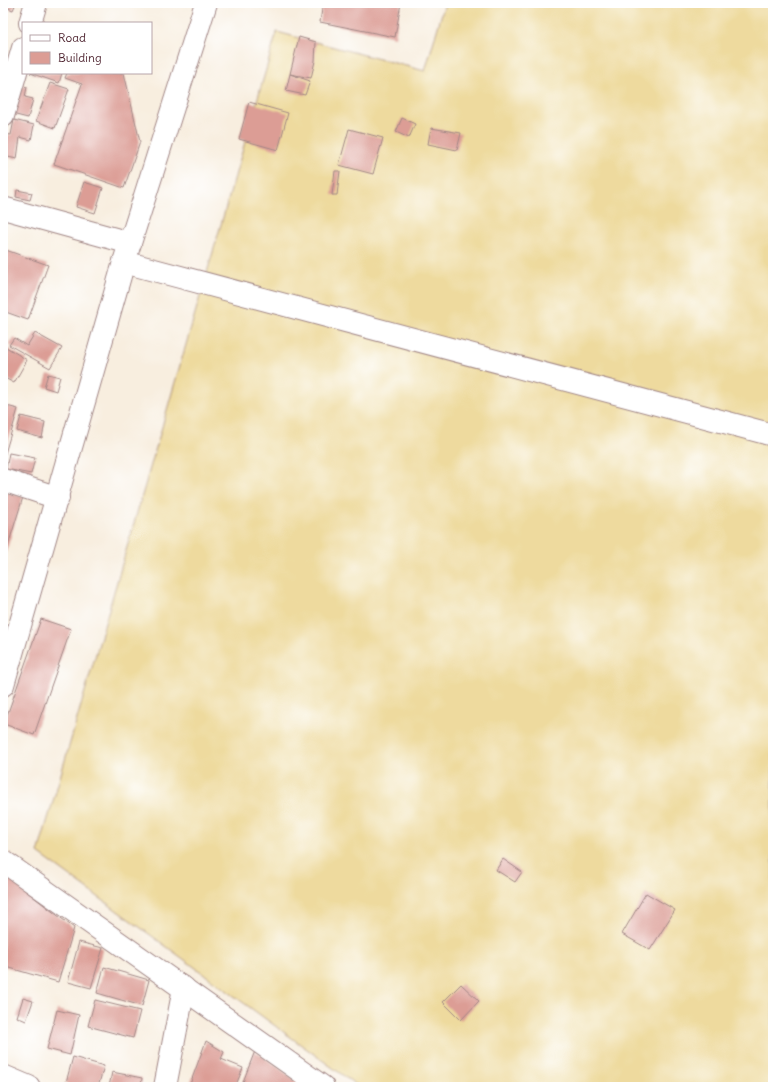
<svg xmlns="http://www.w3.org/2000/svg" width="776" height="1090" viewBox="0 0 776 1090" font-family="Delius,sans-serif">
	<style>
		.sand { fill: #eeda9e; stroke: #9c7c64 }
		.building { fill: #dc9d95 }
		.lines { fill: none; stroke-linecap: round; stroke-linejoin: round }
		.minor-casing { stroke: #a18685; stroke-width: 24 }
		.tertiary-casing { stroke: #a18685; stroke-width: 24 }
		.minor { stroke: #fff; stroke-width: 22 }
		.tertiary { stroke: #fff; stroke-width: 22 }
	</style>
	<rect width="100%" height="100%" fill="#fff"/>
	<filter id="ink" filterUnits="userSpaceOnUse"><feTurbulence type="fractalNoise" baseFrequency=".025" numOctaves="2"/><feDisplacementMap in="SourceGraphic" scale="8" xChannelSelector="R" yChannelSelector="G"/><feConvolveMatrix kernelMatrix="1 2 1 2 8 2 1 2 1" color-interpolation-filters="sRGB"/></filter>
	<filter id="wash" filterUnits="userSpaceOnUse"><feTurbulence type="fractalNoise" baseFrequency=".012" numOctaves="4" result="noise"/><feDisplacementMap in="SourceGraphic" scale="16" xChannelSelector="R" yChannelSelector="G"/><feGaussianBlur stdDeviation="0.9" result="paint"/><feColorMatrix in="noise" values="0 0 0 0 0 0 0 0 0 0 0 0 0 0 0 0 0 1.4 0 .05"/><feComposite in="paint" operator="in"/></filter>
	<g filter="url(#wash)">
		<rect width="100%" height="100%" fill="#f8eedf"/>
		<polygon class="sand" points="445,3 773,3 773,1087 359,1087 38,853 277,32 425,71"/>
		<g id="blocks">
			<g class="building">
				<polygon points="3,3 16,3 13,10 3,6"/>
				<polygon points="323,3 401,3 395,37 320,22"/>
				<polygon points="299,37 316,42 315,61 311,78 290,74"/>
				<polygon points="30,73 62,73 59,83"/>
				<polygon points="67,73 124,73 140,142 124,188 54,164 82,84 65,78"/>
				<polygon points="290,74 310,81 305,95 286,91"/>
				<polygon points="50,83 69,89 55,128 36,121"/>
				<polygon points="19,85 27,87 25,97 33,99 28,118 12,114"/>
				<polygon points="249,102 288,113 278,150 239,139"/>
				<polygon points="402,118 415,124 409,138 396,132"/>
				<polygon points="14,120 34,125 31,140 20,137 17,159 3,156 4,134 11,135"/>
				<polygon points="431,128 461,133 457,150 428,144"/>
				<polygon points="349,129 383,138 373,174 339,165"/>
				<polygon points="335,171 340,171 337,195 332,195"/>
				<polygon points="84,182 103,188 95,213 76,207"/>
				<polygon points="17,190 32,193 30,200 16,197"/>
				<polygon points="3,249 48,265 28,320 3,311"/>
				<polygon points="35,333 62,348 50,368 9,345 14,338 27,346"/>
				<polygon points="6,347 27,360 14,383 3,377 3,352"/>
				<polygon points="48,374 60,377 56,391 44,387"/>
				<polygon points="3,405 18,409 4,457 3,456"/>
				<polygon points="21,416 45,422 42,438 17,431"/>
				<polygon points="9,453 35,458 31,474 6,469"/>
				<polygon points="4,491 23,497 6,552 3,551"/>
				<polygon points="41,619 71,629 34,735 4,724"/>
				<polygon points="503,859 522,872 515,882 496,870"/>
				<polygon points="5,875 74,928 58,982 3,966 3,883"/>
				<polygon points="646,893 675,910 650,950 622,934"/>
				<polygon points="79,942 103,948 91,988 68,982"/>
				<polygon points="104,967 149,980 142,1006 97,993"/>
				<polygon points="461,984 479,1001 461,1020 443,1002"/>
				<polygon points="23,998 33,1001 26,1021 17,1017"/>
				<polygon points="95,1000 140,1011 133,1038 88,1026"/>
				<polygon points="57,1010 79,1015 70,1055 47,1049"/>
				<polygon points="206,1041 224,1052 221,1059 243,1068 235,1087 189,1087"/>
				<polygon points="255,1051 305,1087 241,1087"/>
				<polygon points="73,1057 104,1066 98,1087 65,1086"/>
				<polygon points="112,1072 142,1078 141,1087 109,1087"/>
			</g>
		</g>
	</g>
	<g filter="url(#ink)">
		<use href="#blocks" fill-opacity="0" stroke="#a18685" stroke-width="1"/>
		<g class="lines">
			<defs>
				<g id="minor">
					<polyline points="30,23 36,3"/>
					<polyline points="3,116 23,48"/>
					<polyline points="3,208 130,243"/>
					<polyline points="3,480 58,498"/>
					<polyline points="3,861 323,1087"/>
					<polyline points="3,1076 29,1087"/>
					<polyline points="165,1087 184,988"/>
				</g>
				<g id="tertiary">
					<polyline points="124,262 773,435"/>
					<polyline points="3,685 124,262 206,3"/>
				</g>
			</defs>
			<use href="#minor" class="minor-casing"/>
			<use href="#tertiary" class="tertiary-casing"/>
			<use href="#minor" class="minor"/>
			<use href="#tertiary" class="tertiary"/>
		</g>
	</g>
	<rect width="776" height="1090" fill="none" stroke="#fff" stroke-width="16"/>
	<rect x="22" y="22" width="130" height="52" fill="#ffffff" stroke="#b7a5aa"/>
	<rect x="30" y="35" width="20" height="6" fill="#ffffff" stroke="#b7a5aa"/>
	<text x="58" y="42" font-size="12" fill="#4a1f2b">Road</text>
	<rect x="30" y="52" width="20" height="12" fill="#dc9d95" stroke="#b7a5aa"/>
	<text x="58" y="62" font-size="12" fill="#4a1f2b">Building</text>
</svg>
